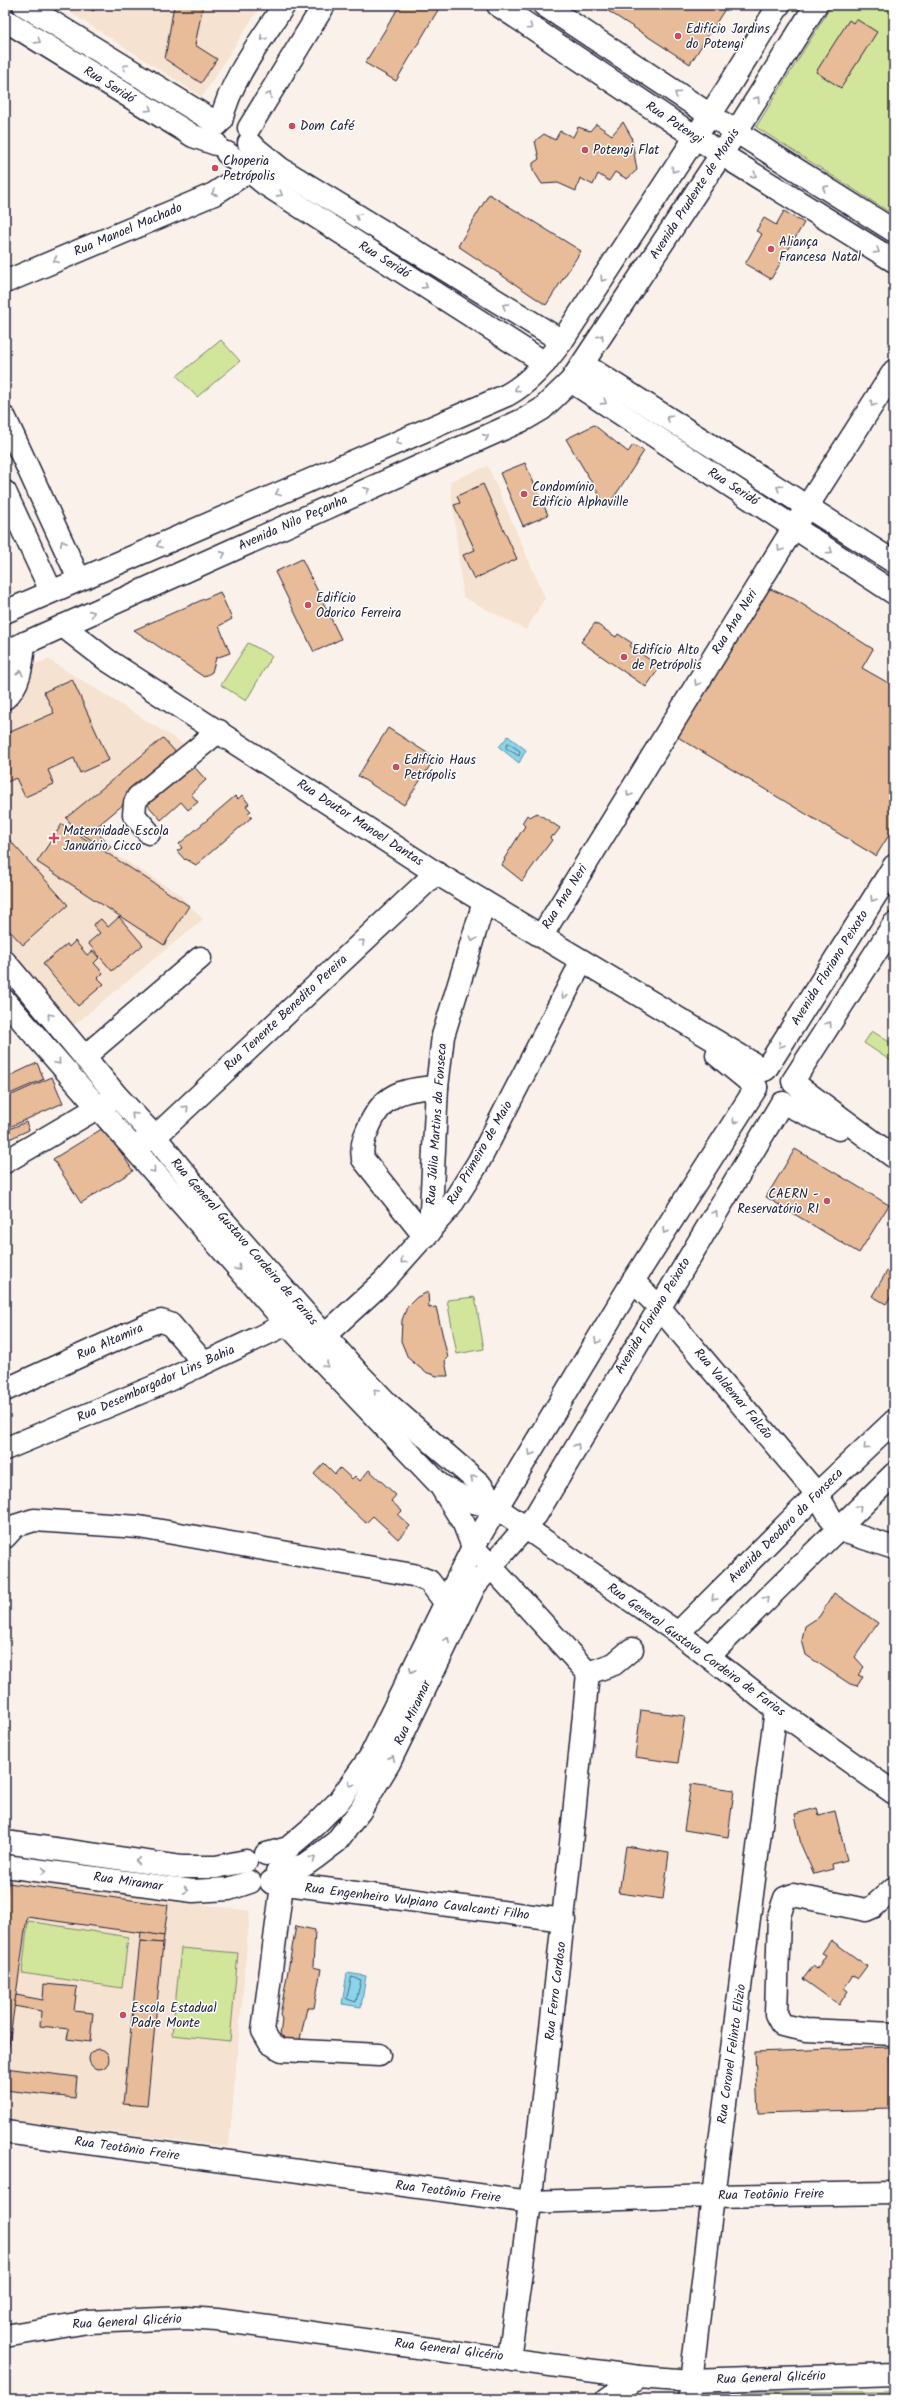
<svg xmlns="http://www.w3.org/2000/svg" width="899" height="2404" viewBox="0 0 899 2404" font-family="Kalam,sans-serif">
	<style>
		.built { fill: #f5e2d1 }
		.green { fill: #d2e69b; stroke: #7a846b }
		.water { fill: #8ad5ea; stroke: #608da4 }
		.lines { fill: none; stroke-linecap: round; stroke-linejoin: round }
		.shore { stroke: #4c6a81; stroke-width: 1 }
		.building { fill: #e8bc98; stroke: #22223b }
		.minor-casing { stroke: #22223b; stroke-width: 25 }
		.major-casing { stroke: #22223b; stroke-width: 25 }
		.minor { stroke: #fff; stroke-width: 22 }
		.major { stroke: #fff; stroke-width: 22 }
		.oneway { stroke: #9c9ca7 }
		.poi-dot { fill: #d1495b; stroke: #fff; stroke-width: 1.5 }
		.labels { text-anchor: middle; dominant-baseline: central; stroke-width: 3; stroke-linejoin: round; paint-order: stroke }
		.poi-label { font-size: 13px; fill: #22223b; stroke: #fff; text-anchor: start }
		.street-label { font-size: 13px; fill: #22223b; stroke: #fff }
	</style>
	<rect width="100%" height="100%" fill="#faf2ea"/>
	<filter id="ink" filterUnits="userSpaceOnUse"><feTurbulence type="fractalNoise" baseFrequency=".025" numOctaves="2"/><feDisplacementMap in="SourceGraphic" scale="8" xChannelSelector="R" yChannelSelector="G"/><feConvolveMatrix kernelMatrix="1 2 1 2 8 2 1 2 1" color-interpolation-filters="sRGB"/></filter>
	<g filter="url(#ink)">
		<g class="built">
			<polygon points="59,5 261,5 202,97"/>
			<polygon points="488,466 545,598 526,630 463,597 450,481"/>
			<polygon points="48,659 190,748 95,829 111,847 108,850 178,893 203,919 73,1026 5,946 5,676"/>
			<polygon points="5,1876 250,1911 229,2147 5,2119"/>
			<polygon points="110,2393 129,2399 94,2399"/>
		</g>
		<g class="green">
			<polygon points="832,5 894,5 894,215 756,127"/>
			<polygon points="221,340 240,361 197,397 177,376"/>
			<polygon points="248,643 272,656 246,701 221,685"/>
			<polygon points="872,1031 894,1045 894,1058 891,1061 864,1043"/>
			<polygon points="475,1297 484,1349 457,1354 447,1300"/>
			<polygon points="28,1921 128,1937 122,1988 22,1973"/>
			<polygon points="181,1948 238,1953 230,2041 172,2035"/>
			<polygon points="703,2392 894,2392 894,2399 702,2399"/>
		</g>
		<g class="water">
			<polygon points="508,736 526,750 519,763 499,747"/>
			<polygon points="347,1973 366,1976 361,2007 342,2004"/>
		</g>
		<g class="lines">
			<g class="shore">
				<polygon points="508,743 520,751 519,756 506,748"/>
				<polygon points="352,1977 361,1980 356,2002 347,1999"/>
			</g>
		</g>
		<g class="building">
			<polygon points="84,5 101,5 93,11"/>
			<polygon points="174,5 203,5 195,45 217,59 201,83 165,59"/>
			<polygon points="400,5 430,5 438,10 396,81 365,63"/>
			<polygon points="599,5 719,5 725,9 690,64"/>
			<polygon points="856,19 877,32 841,88 816,72 849,20 853,23"/>
			<polygon points="623,122 631,136 637,170 627,179 615,172 609,181 598,174 593,185 580,178 576,191 558,183 542,184 533,170 533,163 539,159 535,141 544,134 555,140 560,131 573,137 578,127 590,131 596,124 612,135"/>
			<polygon points="489,194 581,251 546,305 458,246"/>
			<polygon points="784,211 804,223 771,279 745,264 762,234 756,231 764,218 776,225"/>
			<polygon points="594,425 628,452 633,445 644,451 607,508 566,439"/>
			<polygon points="525,463 548,515 523,526 500,473"/>
			<polygon points="483,484 517,559 474,579 463,555 475,550 454,505 460,503 457,496"/>
			<polygon points="302,559 341,639 314,652 275,572"/>
			<polygon points="768,588 794,599 873,649 862,668 892,685 894,682 894,827 876,856 676,736"/>
			<polygon points="220,592 232,619 219,626 230,653 216,658 212,672 204,677 134,630"/>
			<polygon points="595,623 616,637 618,634 632,643 630,646 660,667 646,687 581,642"/>
			<polygon points="72,679 109,760 80,773 74,758 48,770 54,784 25,797 16,778 5,783 5,727 8,733 54,713 44,692"/>
			<polygon points="388,728 435,758 404,805 358,776"/>
			<polygon points="163,738 180,757 94,829 111,847 108,850 77,831 66,818"/>
			<polygon points="190,762 206,780 191,794 198,802 188,810 181,802 161,820 145,802"/>
			<polygon points="242,795 249,804 246,806 251,811 248,813 252,817 196,865 186,859 185,860 177,851 182,848 179,844 235,796 238,799"/>
			<polygon points="537,813 560,828 554,836 552,835 550,838 552,840 522,881 502,865 505,860 504,859 525,826 522,823 527,815 530,817"/>
			<polygon points="62,824 189,906 164,945 37,862"/>
			<polygon points="5,835 68,905 23,945 5,926"/>
			<polygon points="119,917 143,945 112,971 88,943 100,933 93,925 101,919 108,927"/>
			<polygon points="75,941 87,955 93,951 99,958 94,963 103,973 98,978 104,984 78,1006 43,964 67,944 69,947"/>
			<polygon points="37,1063 44,1079 5,1096 5,1078"/>
			<polygon points="52,1077 63,1103 5,1129 5,1098"/>
			<polygon points="26,1122 29,1130 5,1141 5,1131"/>
			<polygon points="105,1127 133,1171 81,1203 53,1159"/>
			<polygon points="795,1149 889,1205 859,1253 766,1197"/>
			<polygon points="892,1263 894,1264 894,1291 886,1304 872,1296"/>
			<polygon points="428,1292 429,1308 436,1307 448,1358 445,1361 448,1376 437,1376 425,1372 408,1358 401,1341 402,1320 407,1307 417,1297"/>
			<polygon points="324,1463 335,1474 340,1468 352,1479 355,1476 360,1481 369,1470 396,1495 391,1501 402,1511 398,1515 410,1526 398,1539 373,1516 366,1523 314,1474"/>
			<polygon points="834,1593 878,1623 855,1657 864,1667 858,1675 863,1677 857,1686 850,1684 806,1655 802,1640 805,1626 819,1617"/>
			<polygon points="641,1710 685,1716 678,1763 635,1757"/>
			<polygon points="691,1784 734,1790 728,1837 684,1830"/>
			<polygon points="817,1808 819,1815 835,1811 847,1860 832,1864 833,1869 814,1874 801,1845 795,1814"/>
			<polygon points="626,1846 669,1853 663,1899 619,1893"/>
			<polygon points="8,1883 168,1905 164,1936 27,1917 8,2052 5,2052 5,1902"/>
			<polygon points="296,1926 315,1930 313,1967 321,1969 314,2008 307,2008 298,2048 279,2044 282,2019 280,2015"/>
			<polygon points="141,1932 164,1936 163,1943 140,1941"/>
			<polygon points="831,1940 867,1966 858,1978 853,1975 844,1988 848,1991 839,2005 803,1979 813,1966 817,1969 826,1955 822,1953"/>
			<polygon points="140,1941 163,1943 147,2106 123,2104"/>
			<polygon points="44,1984 77,1987 74,2011 93,2013 90,2042 67,2039 69,2029 40,2026 41,2011 14,2006 16,1995 43,2000"/>
			<polygon points="890,2047 891,2109 758,2113 755,2052"/>
			<circle cx="99" cy="2059" r="10"/>
			<polygon points="5,2052 8,2052 5,2068"/>
			<polygon points="5,2068 77,2077 75,2098 5,2090"/>
		</g>
		<g class="lines">
			<defs>
				<g id="minor">
					<polyline points="24,5 218,124"/>
					<polyline points="5,20 182,129 193,136 216,144"/>
					<path d="M221,121c10,-43 40,-80 63,-116"/>
					<polyline points="249,128 324,5"/>
					<polyline points="249,143 281,169 562,341"/>
					<polyline points="227,153 265,184 545,363"/>
					<polyline points="5,282 214,194 247,172"/>
					<polyline points="583,364 894,562"/>
					<polyline points="571,381 894,593"/>
					<polyline points="5,418 79,579"/>
					<polyline points="5,492 51,591"/>
					<polyline points="63,626 107,660 436,873 764,1070"/>
					<path d="M5,698c16,-14 17,-35 19,-55"/>
					<polyline points="149,833 134,815 135,803 138,797 219,731"/>
					<polyline points="542,935 794,527 894,371"/>
					<polyline points="717,1055 756,1087"/>
					<polyline points="84,1057 200,958"/>
					<polyline points="133,1147 155,1137 436,873"/>
					<polyline points="5,1162 114,1098"/>
					<polyline points="430,1232 437,1087 443,1036 484,902"/>
					<path d="M425,1237l-62,-78c-2,-11 0,-20 5,-30 14,-35 34,-40 69,-42"/>
					<polyline points="633,1281 659,1307 817,1494 837,1529 894,1548"/>
					<polyline points="325,1335 383,1282 450,1207 478,1163 582,961"/>
					<polyline points="5,1390 150,1324 161,1321 170,1324 204,1363"/>
					<polyline points="5,1449 156,1386 287,1324 302,1314"/>
					<polyline points="5,1537 15,1526 34,1520 139,1527 413,1575 429,1581 445,1602"/>
					<polyline points="473,1547 588,1673"/>
					<polyline points="271,1882 564,1920"/>
					<polyline points="282,1885 263,2031 270,2043 282,2050 379,2055"/>
					<polyline points="894,1888 873,1907 866,1910 793,1895 785,1898 779,1916 776,2014 782,2025 806,2030 894,2034"/>
					<polyline points="5,2132 531,2202 713,2196 894,2193"/>
					<polyline points="5,2336 88,2322 185,2318 217,2320 639,2377 691,2381 894,2374"/>
					<path d="M509,2358c33,-228 57,-456 79,-685l26,-9 18,-15"/>
					<polyline points="607,2399 639,2377"/>
					<polyline points="689,2399 713,2196 776,1709"/>
				</g>
				<g id="major">
					<polyline points="498,5 721,154 894,261"/>
					<polyline points="544,5 710,115 894,231"/>
					<path d="M5,612l502,-217c24,-13 39,-33 55,-54l165,-252 52,-84"/>
					<polyline points="5,652 525,419 542,409 571,381 736,132 816,5"/>
					<polyline points="5,962 117,1096 155,1137 221,1218 359,1374 387,1403 480,1484 497,1508 678,1633 776,1709 894,1793"/>
					<polyline points="5,1001 287,1324 440,1485 470,1501 497,1508"/>
					<polyline points="766,1069 894,866"/>
					<polyline points="793,1081 894,924"/>
					<polyline points="794,1083 894,1157"/>
					<polyline points="783,1103 839,1129"/>
					<polyline points="440,1485 464,1524 473,1547"/>
					<polyline points="678,1633 817,1494 894,1421"/>
					<polyline points="709,1656 894,1474"/>
					<polyline points="5,1842 181,1867 216,1867 246,1861"/>
					<polyline points="266,1854 288,1848 315,1825 339,1801 370,1757 473,1547 633,1281 756,1088"/>
					<polyline points="5,1866 193,1891 229,1889 250,1882"/>
					<polyline points="277,1872 305,1865 315,1858 336,1842 360,1811 389,1763 475,1585 536,1515 781,1104"/>
				</g>
			</defs>
			<use href="#minor" class="minor-casing"/>
			<use href="#major" class="major-casing"/>
			<use href="#minor" class="minor"/>
			<use href="#major" class="major"/>
		</g>
		<defs><path id="oneway-chevron" d="M-2-3.5L2.5 0L-2 3.5" fill="none" stroke-width="1.6" stroke-linecap="round" stroke-linejoin="round"/></defs>
		<g class="oneway">
			<use href="#oneway-chevron" transform="translate(530 27) rotate(34)"/>
			<use href="#oneway-chevron" transform="translate(263 38) rotate(122)"/>
			<use href="#oneway-chevron" transform="translate(38 41) rotate(32)"/>
			<use href="#oneway-chevron" transform="translate(125 67) rotate(-149)"/>
			<use href="#oneway-chevron" transform="translate(677 94) rotate(-146)"/>
			<use href="#oneway-chevron" transform="translate(269 95) rotate(-59)"/>
			<use href="#oneway-chevron" transform="translate(757 99) rotate(-58)"/>
			<use href="#oneway-chevron" transform="translate(149 109) rotate(32)"/>
			<use href="#oneway-chevron" transform="translate(674 170) rotate(123)"/>
			<use href="#oneway-chevron" transform="translate(754 175) rotate(32)"/>
			<use href="#oneway-chevron" transform="translate(825 188) rotate(-148)"/>
			<use href="#oneway-chevron" transform="translate(214 193) rotate(153)"/>
			<use href="#oneway-chevron" transform="translate(280 194) rotate(32)"/>
			<use href="#oneway-chevron" transform="translate(358 216) rotate(-149)"/>
			<use href="#oneway-chevron" transform="translate(877 251) rotate(32)"/>
			<use href="#oneway-chevron" transform="translate(56 260) rotate(157)"/>
			<use href="#oneway-chevron" transform="translate(603 279) rotate(123)"/>
			<use href="#oneway-chevron" transform="translate(425 286) rotate(33)"/>
			<use href="#oneway-chevron" transform="translate(505 306) rotate(-149)"/>
			<use href="#oneway-chevron" transform="translate(601 337) rotate(-57)"/>
			<use href="#oneway-chevron" transform="translate(517 389) rotate(147)"/>
			<use href="#oneway-chevron" transform="translate(604 402) rotate(33)"/>
			<use href="#oneway-chevron" transform="translate(873 404) rotate(123)"/>
			<use href="#oneway-chevron" transform="translate(669 418) rotate(-148)"/>
			<use href="#oneway-chevron" transform="translate(486 437) rotate(-24)"/>
			<use href="#oneway-chevron" transform="translate(398 442) rotate(157)"/>
			<use href="#oneway-chevron" transform="translate(779 488) rotate(-148)"/>
			<use href="#oneway-chevron" transform="translate(367 490) rotate(-24)"/>
			<use href="#oneway-chevron" transform="translate(278 493) rotate(157)"/>
			<use href="#oneway-chevron" transform="translate(63 543) rotate(-115)"/>
			<use href="#oneway-chevron" transform="translate(159 545) rotate(157)"/>
			<use href="#oneway-chevron" transform="translate(780 549) rotate(122)"/>
			<use href="#oneway-chevron" transform="translate(830 551) rotate(34)"/>
			<use href="#oneway-chevron" transform="translate(223 554) rotate(-24)"/>
			<use href="#oneway-chevron" transform="translate(92 613) rotate(-24)"/>
			<use href="#oneway-chevron" transform="translate(20 673) rotate(-76)"/>
			<use href="#oneway-chevron" transform="translate(697 683) rotate(122)"/>
			<use href="#oneway-chevron" transform="translate(629 794) rotate(122)"/>
			<use href="#oneway-chevron" transform="translate(873 899) rotate(122)"/>
			<use href="#oneway-chevron" transform="translate(473 939) rotate(107)"/>
			<use href="#oneway-chevron" transform="translate(362 942) rotate(-43)"/>
			<use href="#oneway-chevron" transform="translate(564 996) rotate(117)"/>
			<use href="#oneway-chevron" transform="translate(50 1016) rotate(-130)"/>
			<use href="#oneway-chevron" transform="translate(829 1024) rotate(-57)"/>
			<use href="#oneway-chevron" transform="translate(781 1045) rotate(122)"/>
			<use href="#oneway-chevron" transform="translate(58 1062) rotate(49)"/>
			<use href="#oneway-chevron" transform="translate(186 1108) rotate(-44)"/>
			<use href="#oneway-chevron" transform="translate(134 1115) rotate(-133)"/>
			<use href="#oneway-chevron" transform="translate(735 1121) rotate(122)"/>
			<use href="#oneway-chevron" transform="translate(153 1170) rotate(49)"/>
			<use href="#oneway-chevron" transform="translate(715 1213) rotate(-59)"/>
			<use href="#oneway-chevron" transform="translate(665 1231) rotate(122)"/>
			<use href="#oneway-chevron" transform="translate(403 1261) rotate(133)"/>
			<use href="#oneway-chevron" transform="translate(238 1268) rotate(49)"/>
			<use href="#oneway-chevron" transform="translate(597 1341) rotate(121)"/>
			<use href="#oneway-chevron" transform="translate(326 1365) rotate(46)"/>
			<use href="#oneway-chevron" transform="translate(376 1391) rotate(-135)"/>
			<use href="#oneway-chevron" transform="translate(577 1446) rotate(-60)"/>
			<use href="#oneway-chevron" transform="translate(866 1447) rotate(136)"/>
			<use href="#oneway-chevron" transform="translate(531 1453) rotate(121)"/>
			<use href="#oneway-chevron" transform="translate(473 1478) rotate(-140)"/>
			<use href="#oneway-chevron" transform="translate(859 1508) rotate(-44)"/>
			<use href="#oneway-chevron" transform="translate(714 1598) rotate(135)"/>
			<use href="#oneway-chevron" transform="translate(766 1599) rotate(-45)"/>
			<use href="#oneway-chevron" transform="translate(447 1640) rotate(-65)"/>
			<use href="#oneway-chevron" transform="translate(412 1670) rotate(116)"/>
			<use href="#oneway-chevron" transform="translate(392 1758) rotate(-64)"/>
			<use href="#oneway-chevron" transform="translate(351 1784) rotate(125)"/>
			<use href="#oneway-chevron" transform="translate(313 1859) rotate(-36)"/>
			<use href="#oneway-chevron" transform="translate(138 1861) rotate(-172)"/>
			<use href="#oneway-chevron" transform="translate(44 1871) rotate(8)"/>
			<use href="#oneway-chevron" transform="translate(186 1890) rotate(8)"/>
		</g>
	</g>
	<g class="poi-dot">
		<circle cx="678" cy="36" r="4"/>
		<circle cx="292" cy="126" r="4"/>
		<circle cx="585" cy="150" r="4"/>
		<circle cx="215" cy="168" r="4"/>
		<circle cx="771" cy="249" r="4"/>
		<circle cx="524" cy="494" r="4"/>
		<circle cx="308" cy="605" r="4"/>
		<circle cx="624" cy="657" r="4"/>
		<circle cx="396" cy="767" r="4"/>
		<path d="M52 832h4v4h4v4h-4v4h-4v-4h-4v-4h4z"/>
		<circle cx="827" cy="1201" r="4"/>
		<circle cx="123" cy="2015" r="4"/>
	</g>
	<g class="labels">
		<g class="poi-label">
			<text x="686" y="29">Edifício Jardins<tspan x="686" dy="15">do Potengi</tspan></text>
			<text x="300" y="126">Dom Café</text>
			<text x="593" y="150">Potengi Flat</text>
			<text x="223" y="161">Choperia<tspan x="223" dy="15">Petrópolis</tspan></text>
			<text x="779" y="242">Aliança<tspan x="779" dy="15">Francesa Natal</tspan></text>
			<text x="532" y="487">Condomínio<tspan x="532" dy="15">Edifício Alphaville</tspan></text>
			<text x="316" y="598">Edifício<tspan x="316" dy="15">Odorico Ferreira</tspan></text>
			<text x="632" y="650">Edifício Alto<tspan x="632" dy="15">de Petrópolis</tspan></text>
			<text x="404" y="760">Edifício Haus<tspan x="404" dy="15">Petrópolis</tspan></text>
			<text x="63" y="831">Maternidade Escola<tspan x="63" dy="15">Januário Cicco</tspan></text>
			<text x="819" y="1194" text-anchor="end">CAERN -<tspan x="819" dy="15">Reservatório R1</tspan></text>
			<text x="131" y="2008">Escola Estadual<tspan x="131" dy="15">Padre Monte</tspan></text>
		</g>
		<g class="street-label">
			<text transform="translate(109 85) rotate(32)">Rua Seridó</text>
			<text transform="translate(674 123) rotate(34)">Rua Potengi</text>
			<text transform="translate(695 194) rotate(-57)">Avenida Prudente de Morais</text>
			<text transform="translate(128 230) rotate(-23)">Rua Manoel Machado</text>
			<text transform="translate(384 260) rotate(32)">Rua Seridó</text>
			<text transform="translate(733 487) rotate(33)">Rua Seridó</text>
			<text transform="translate(293 523) rotate(-24)">Avenida Nilo Peçanha</text>
			<text transform="translate(735 622) rotate(-58)">Rua Ana Neri</text>
			<text transform="translate(360 823) rotate(33)">Rua Doutor Manoel Dantas</text>
			<text transform="translate(565 897) rotate(-58)">Rua Ana Neri</text>
			<text transform="translate(830 968) rotate(-58)">Avenida Floriano Peixoto</text>
			<text transform="translate(286 1013) rotate(-43)">Rua Tenente Benedito Pereira</text>
			<text transform="translate(437 1124) rotate(-86)">Rua Júlia Martins da Fonseca</text>
			<text transform="translate(480 1153) rotate(-60)">Rua Primeiro de Maio</text>
			<text transform="translate(244 1242) rotate(49)">Rua General Gustavo Cordeiro de Farias</text>
			<text transform="translate(653 1316) rotate(-59)">Avenida Floriano Peixoto</text>
			<text transform="translate(110 1342) rotate(-24)">Rua Altamira</text>
			<text transform="translate(156 1384) rotate(-24)">Rua Desembargador Lins Bahia</text>
			<text transform="translate(733 1394) rotate(50)">Rua Valdemar Falcão</text>
			<text transform="translate(786 1526) rotate(-45)">Avenida Deodoro da Fonseca</text>
			<text transform="translate(696 1650) rotate(36)">Rua General Gustavo Cordeiro de Farias</text>
			<text transform="translate(413 1713) rotate(-65)">Rua Miramar</text>
			<text transform="translate(128 1882) rotate(8)">Rua Miramar</text>
			<text transform="translate(417 1902) rotate(7)">Rua Engenheiro Vulpiano Cavalcanti Filho</text>
			<text transform="translate(556 1991) rotate(-83)">Rua Ferro Cardoso</text>
			<text transform="translate(732 2054) rotate(-82)">Rua Coronel Felinto Elizio</text>
			<text transform="translate(127 2149) rotate(8)">Rua Teotônio Freire</text>
			<text transform="translate(448 2192) rotate(7)">Rua Teotônio Freire</text>
			<text transform="translate(771 2195) rotate(-1)">Rua Teotônio Freire</text>
			<text transform="translate(127 2322) rotate(-3)">Rua General Glicério</text>
			<text transform="translate(449 2350) rotate(7)">Rua General Glicério</text>
			<text transform="translate(771 2378) rotate(-2)">Rua General Glicério</text>
		</g>
	</g>
	<rect width="899" height="2404" fill="none" stroke="#fff" stroke-width="20"/>
	<rect x="10" y="10" width="879" height="2384" fill="none" stroke="#22223b" stroke-width="1.5" filter="url(#ink)"/>
</svg>
